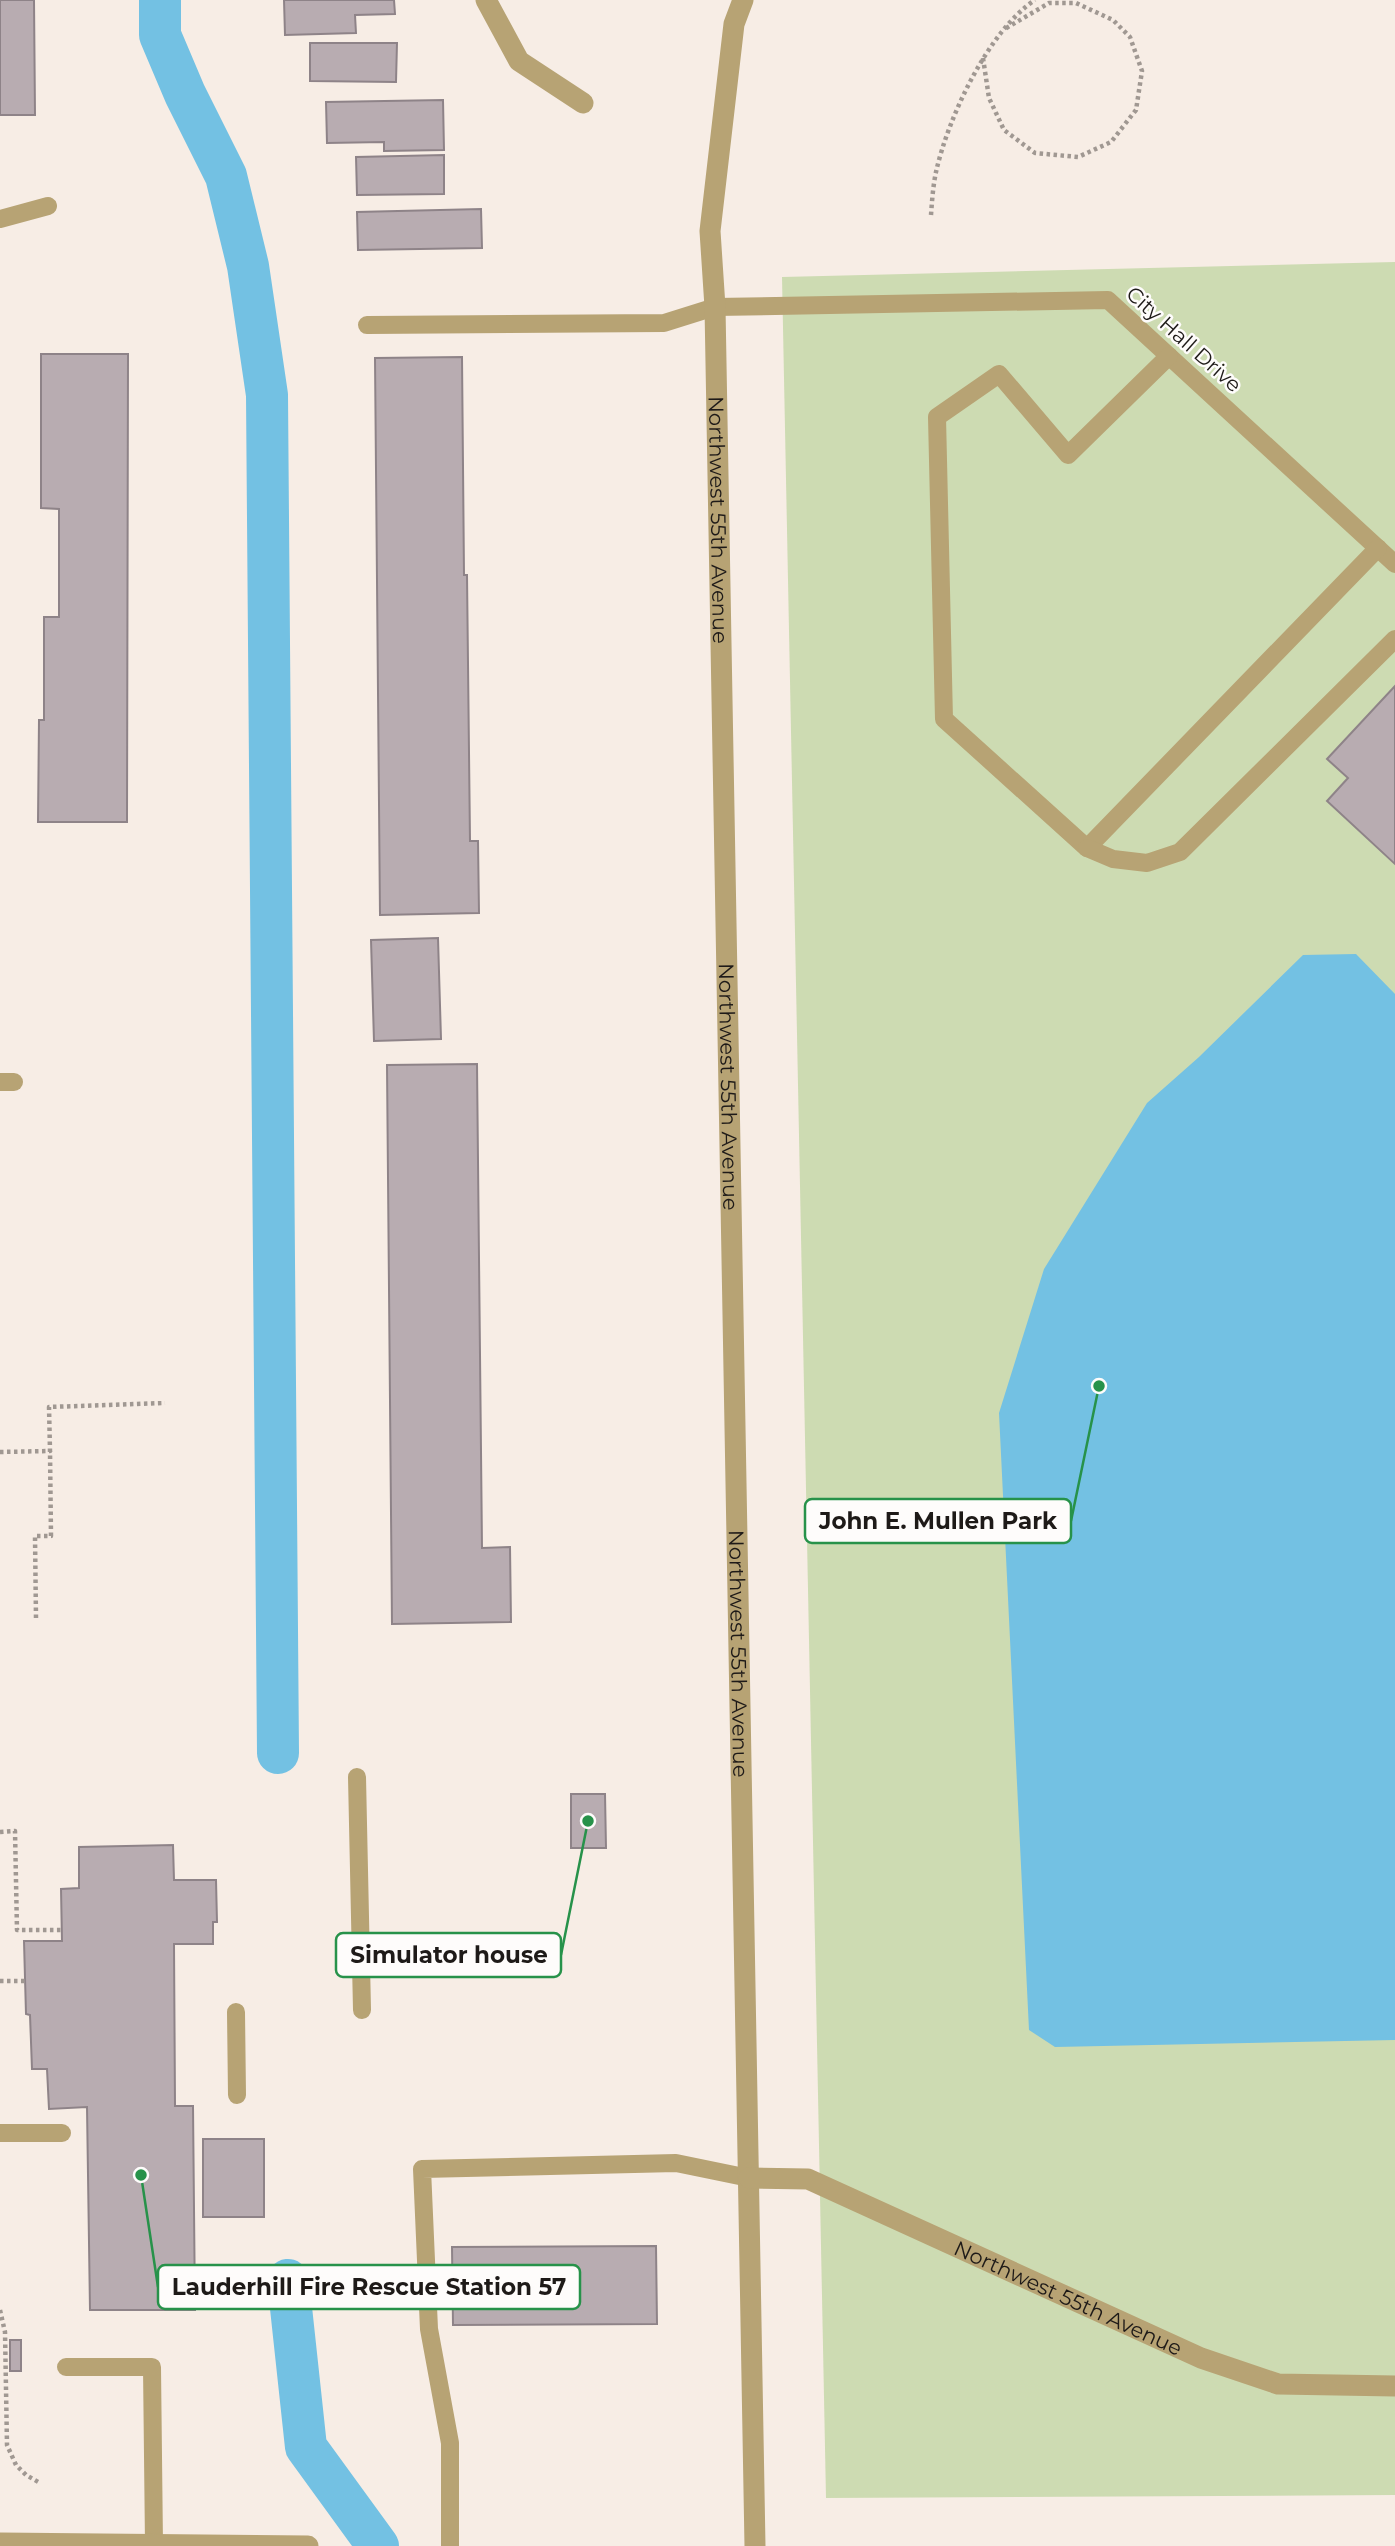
<svg xmlns="http://www.w3.org/2000/svg" width="1395" height="2546" viewBox="0 0 1395 2546" font-family="Montserrat,sans-serif">
	<style>
		.green { fill: #cddbb2 }
		.water { fill: #73c1e3 }
		.lines { fill: none; stroke-linecap: round; stroke-linejoin: round }
		.canal { stroke: #73c1e3; stroke-width: 42 }
		.building { fill: #b8acb1; stroke: #8e8388; stroke-width: 2 }
		.path { stroke: #a09892; stroke-width: 4.5; stroke-dasharray: 3.5 3.5; stroke-linecap: butt }
		.lane { stroke: #b7a374; stroke-width: 18 }
		.street { stroke: #b7a374; stroke-width: 21 }
		.labels { text-anchor: middle; dominant-baseline: central; stroke-width: 5; stroke-linejoin: round; paint-order: stroke }
		.street-label { font-size: 21px; fill: #1e1a18; stroke: #fefcfb }
		.leader { fill: none; stroke: #27924a; stroke-width: 2.5 }
		.callout-dot { fill: #27924a; stroke: #fefcfb; stroke-width: 2.5 }
		.callout { fill: #fefcfb; stroke: #27924a; stroke-width: 2.5 }
		.callout-label { font-size: 23px; text-anchor: middle; font-weight: bold; fill: #1e1a18 }
	</style>
	<rect width="100%" height="100%" fill="#f7ede5"/>
	<polygon class="green" points="1395,262 1395,2495 826,2498 782,277"/>
	<polygon class="water" points="1356,954 1395,994 1395,2040 1055,2047 1029,2030 999,1413 1044,1269 1147,1103 1199,1057 1303,955"/>
	<g class="lines">
		<g class="canal">
			<polyline points="160,0 160,35 185,94 226,176 248,266 267,395 278,1753"/>
			<polyline points="288,2280 306,2447 378,2546"/>
		</g>
	</g>
	<g class="building">
		<polygon points="0,0 34,0 35,115 0,115"/>
		<polygon points="284,0 394,0 395,14 355,15 356,33 285,35"/>
		<polygon points="310,43 397,43 396,82 310,81"/>
		<polygon points="443,100 444,150 384,151 384,142 327,143 326,102"/>
		<polygon points="444,155 444,194 357,195 356,157"/>
		<polygon points="481,209 482,248 358,250 357,212"/>
		<polygon points="41,354 128,354 127,822 38,822 39,720 44,720 44,617 59,617 59,509 41,508"/>
		<polygon points="462,357 464,575 467,575 470,841 478,841 479,913 380,915 375,358"/>
		<polygon points="1395,686 1395,864 1327,801 1348,778 1327,759"/>
		<polygon points="438,938 441,1039 374,1041 371,940"/>
		<polygon points="477,1064 482,1548 510,1547 511,1622 392,1624 387,1065"/>
		<polygon points="571,1794 605,1794 606,1848 571,1848"/>
		<polygon points="173,1845 174,1880 216,1880 217,1922 213,1922 213,1944 174,1944 175,2106 193,2106 195,2310 90,2310 87,2107 49,2109 47,2069 32,2069 30,2015 26,2014 24,1941 62,1941 61,1889 79,1888 79,1847"/>
		<rect x="203" y="2139" width="61" height="78"/>
		<polygon points="656,2246 657,2324 453,2325 452,2247"/>
		<rect x="10" y="2340" width="11" height="31"/>
	</g>
	<g class="lines">
		<g class="path">
			<polyline points="983,58 989,98 1004,130 1035,153 1078,157 1111,142 1136,110 1142,71 1130,37 1113,20 1076,3 1049,3 1003,30"/>
			<path d="M931,215c1,-14 2,-29 5,-43 12,-54 52,-141 99,-172"/>
			<polyline points="0,1452 50,1451 49,1407 165,1403"/>
			<polyline points="36,1618 35,1536 51,1536 50,1451"/>
			<polyline points="0,1832 15,1831 17,1930 62,1930"/>
			<polyline points="0,1981 25,1981"/>
			<polyline points="0,2310 5,2332 7,2445 16,2465 26,2475 40,2483"/>
		</g>
		<g class="lane">
			<polyline points="0,219 48,206"/>
			<polyline points="367,325 664,323 715,307 1108,300 1395,564"/>
			<polyline points="1169,356 1068,455 999,374 937,417 944,719 1087,848 1378,548"/>
			<polyline points="1087,848 1113,859 1147,863 1180,852 1395,639"/>
			<polyline points="0,1082 14,1082"/>
			<polyline points="357,1777 362,2010"/>
			<polyline points="236,2012 237,2095"/>
			<polyline points="0,2133 62,2133"/>
			<polyline points="66,2367 152,2367 154,2544"/>
			<polyline points="450,2546 450,2443 429,2329 422,2169 676,2163 749,2178"/>
		</g>
		<g class="street">
			<polyline points="486,0 519,61 583,103"/>
			<path id="s1" d="M743,0l-9,24 -24,207 5,76 40,2239"/>
			<path id="s2" d="M749,2178l59,1 393,179 77,26 117,2"/>
			<polyline points="0,2543 308,2546"/>
		</g>
	</g>
	<g class="labels">
		<g class="street-label">
			<text transform="translate(1184 339) rotate(42)">City Hall Drive</text>
			<text stroke="none"><textPath href="#s1" startOffset="523">Northwest 55th Avenue</textPath></text>
			<text stroke="none"><textPath href="#s1" startOffset="1090">Northwest 55th Avenue</textPath></text>
			<text stroke="none"><textPath href="#s1" startOffset="1657">Northwest 55th Avenue</textPath></text>
			<text stroke="none"><textPath href="#s2" startOffset="345">Northwest 55th Avenue</textPath></text>
		</g>
	</g>
	<path class="leader" d="M1099 1386L1071 1521M588 1821L561 1955M141 2175L158 2287"/>
	<g class="callout-dot">
		<circle cx="1099" cy="1386" r="7"/>
		<circle cx="588" cy="1821" r="7"/>
		<circle cx="141" cy="2175" r="7"/>
	</g>
	<g class="callout">
		<rect x="805" y="1499" width="266" height="44" rx="7"/>
		<rect x="336" y="1933" width="225" height="44" rx="7"/>
		<rect x="158" y="2265" width="422" height="44" rx="7"/>
	</g>
	<g class="callout-label">
		<text x="938" y="1529">John E. Mullen Park</text>
		<text x="449" y="1963">Simulator house</text>
		<text x="369" y="2295">Lauderhill Fire Rescue Station 57</text>
	</g>
</svg>
